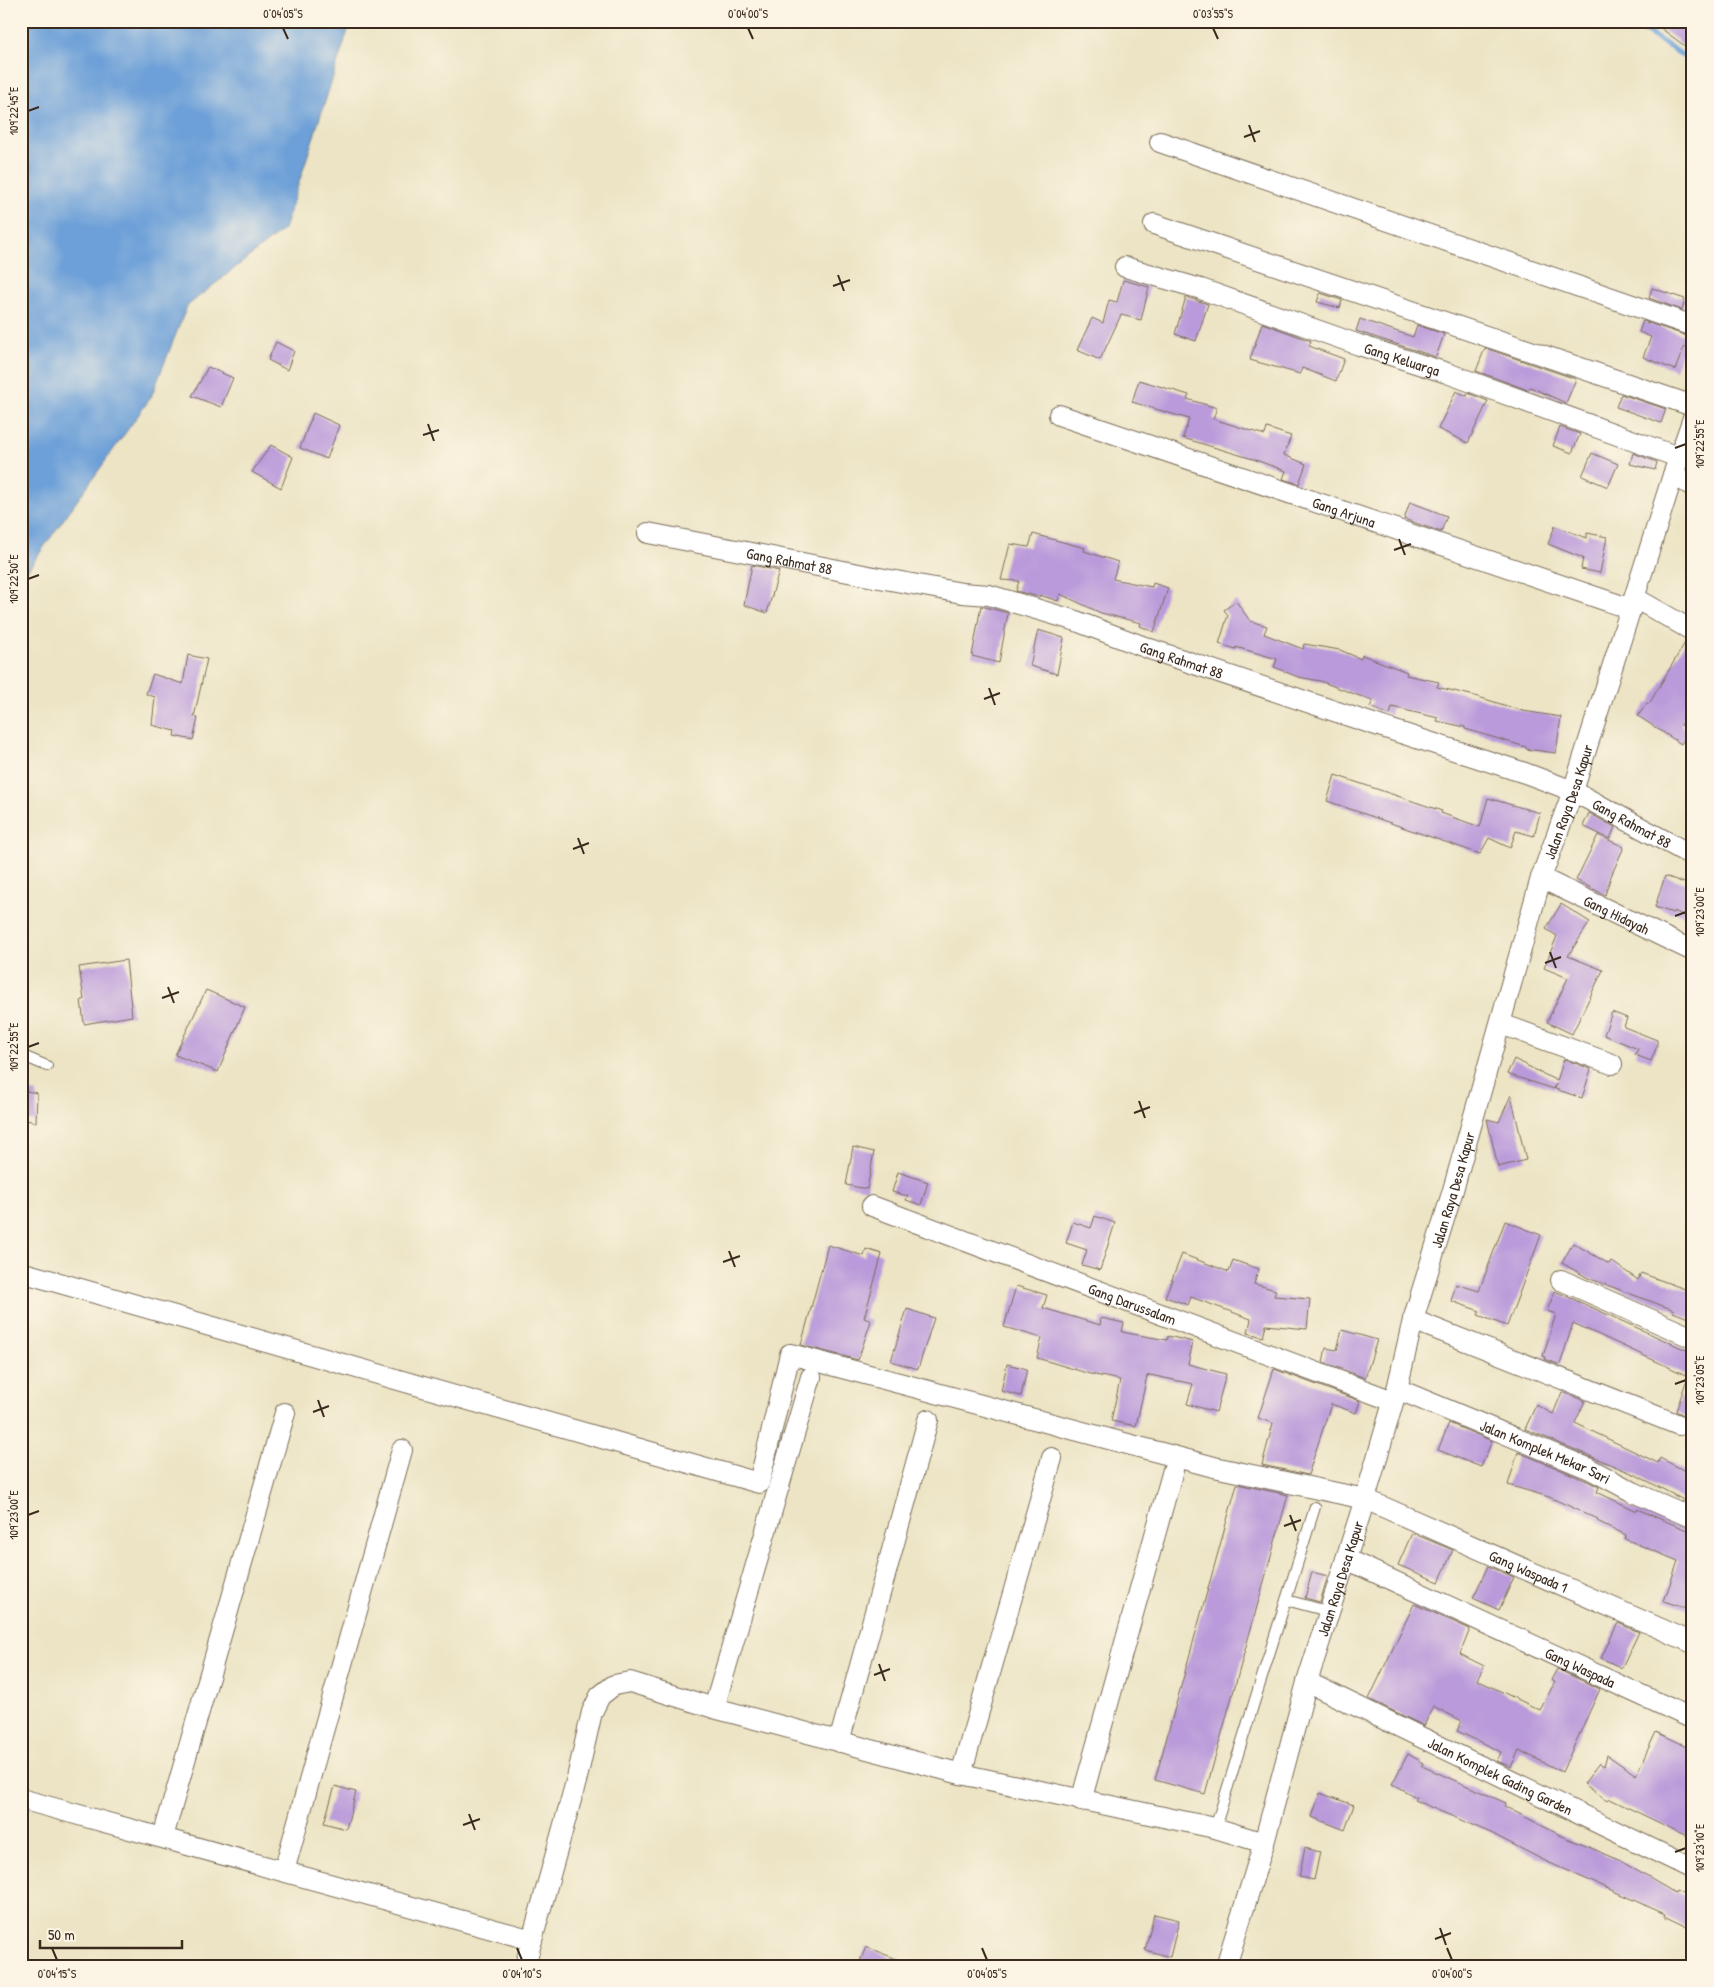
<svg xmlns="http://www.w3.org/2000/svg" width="1714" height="1987" viewBox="0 0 1714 1987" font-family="'Patrick Hand',sans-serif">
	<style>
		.water { fill: #6da0d8; stroke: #54657b }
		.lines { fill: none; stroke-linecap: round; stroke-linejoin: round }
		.stream { stroke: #6da0d8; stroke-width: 5.5 }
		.building { fill: #ba9ada }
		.lane-casing { stroke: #796b58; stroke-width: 12 }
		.street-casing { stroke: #796b58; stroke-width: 22 }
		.lane { stroke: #fff; stroke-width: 10 }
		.street { stroke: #fff; stroke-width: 20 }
		.ticks { fill: none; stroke: #3b2a1e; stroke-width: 2 }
		.labels { text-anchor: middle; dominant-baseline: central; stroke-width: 5; stroke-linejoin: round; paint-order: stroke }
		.street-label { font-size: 15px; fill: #3b2a1e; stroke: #fcf5e5 }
		.neatline { fill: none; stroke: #3b2a1e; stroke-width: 2 }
		.ticks-label { font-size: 12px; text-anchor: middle; fill: #3b2a1e }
	</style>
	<rect width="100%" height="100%" fill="#fcf5e5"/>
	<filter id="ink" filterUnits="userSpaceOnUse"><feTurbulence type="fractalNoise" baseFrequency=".02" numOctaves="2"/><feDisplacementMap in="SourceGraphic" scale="10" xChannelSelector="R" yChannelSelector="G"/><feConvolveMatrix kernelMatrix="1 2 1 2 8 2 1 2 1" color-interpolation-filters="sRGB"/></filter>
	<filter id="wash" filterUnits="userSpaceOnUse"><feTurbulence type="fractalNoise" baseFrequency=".0096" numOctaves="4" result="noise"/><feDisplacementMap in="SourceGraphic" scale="20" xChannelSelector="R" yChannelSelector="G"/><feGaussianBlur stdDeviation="1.12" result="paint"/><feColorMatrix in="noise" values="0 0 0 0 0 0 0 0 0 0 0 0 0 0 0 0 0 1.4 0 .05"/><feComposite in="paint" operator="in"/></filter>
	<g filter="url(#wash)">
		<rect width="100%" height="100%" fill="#ece4c4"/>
		<polygon class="water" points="21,21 351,21 284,229 187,306 151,397 21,579"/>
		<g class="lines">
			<polyline class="stream" points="1630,21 1693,62"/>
		</g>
		<g id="blocks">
			<g class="building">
				<polygon points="1651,21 1693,21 1693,52"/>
				<polygon points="1123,280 1149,287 1141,320 1121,315 1100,360 1077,350 1092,318 1103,323 1109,300 1117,302"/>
				<polygon points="1652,288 1685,299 1682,310 1649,298"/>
				<polygon points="1320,293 1342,300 1340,308 1317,302"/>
				<polygon points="1186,297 1208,304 1196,341 1175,334"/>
				<polygon points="1360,319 1413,337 1417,325 1444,334 1436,357 1356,331"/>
				<polygon points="1643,321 1693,338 1693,351 1684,347 1675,370 1643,357 1651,337 1639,332"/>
				<polygon points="1262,323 1311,341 1309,346 1344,359 1336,381 1302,368 1300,374 1250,360"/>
				<polygon points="276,342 294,351 287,370 268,360"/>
				<polygon points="1485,348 1576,379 1566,403 1530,387 1528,390 1476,371"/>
				<polygon points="208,367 233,378 221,407 192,396"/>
				<polygon points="1139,380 1189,395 1187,399 1217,408 1213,419 1265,435 1267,428 1291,436 1284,455 1306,464 1299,484 1283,479 1286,471 1253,459 1183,438 1189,419 1132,402"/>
				<polygon points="1456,391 1467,396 1468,393 1488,401 1468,443 1438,429"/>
				<polygon points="1621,394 1666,409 1661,423 1616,407"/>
				<polygon points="313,413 339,425 327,459 300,448"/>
				<polygon points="1560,427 1580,434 1572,453 1553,446"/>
				<polygon points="271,445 293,457 281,488 252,472"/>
				<polygon points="1592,453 1618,464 1608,487 1582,476"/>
				<polygon points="1633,453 1657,462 1655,470 1630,464"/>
				<polygon points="1410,502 1447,516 1441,532 1404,519"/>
				<polygon points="1555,526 1587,538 1587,533 1607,537 1600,573 1581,569 1583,558 1548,544"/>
				<polygon points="1033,534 1085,548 1084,551 1118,562 1113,579 1152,587 1153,583 1168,588 1154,632 1140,626 1141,623 1101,613 1060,594 1058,601 1040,595 1039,597 1016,591 1019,581 1001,580 1010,544 1029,547"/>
				<polygon points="752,565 779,571 767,613 744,605"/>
				<polygon points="1236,601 1250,621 1267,626 1264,634 1303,649 1304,644 1340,650 1361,659 1362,655 1407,672 1406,675 1439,682 1437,687 1475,696 1523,711 1561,717 1556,753 1526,749 1526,747 1465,729 1465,727 1437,721 1438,718 1392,707 1390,715 1370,707 1373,701 1320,681 1298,677 1274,667 1277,659 1236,647 1236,649 1219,644 1228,615 1224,610"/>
				<polygon points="981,606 1008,613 999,663 972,656"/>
				<polygon points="1038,630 1064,638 1057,674 1030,666"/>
				<polygon points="1686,641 1693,643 1693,705 1681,725 1690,730 1681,744 1638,716 1647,703 1649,704"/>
				<polygon points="188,655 207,659 194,717 198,718 193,740 174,736 175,731 152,725 155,697 146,694 153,674 183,684"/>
				<polygon points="1335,775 1442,811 1441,813 1480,827 1488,798 1540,813 1534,836 1516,831 1510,848 1489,838 1480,854 1327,801"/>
				<polygon points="1589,813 1615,827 1610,839 1583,826"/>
				<polygon points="1598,835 1624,847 1611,876 1605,895 1576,880"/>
				<polygon points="1665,876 1693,886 1693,920 1674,911 1673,913 1655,907"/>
				<polygon points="1561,904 1590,922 1568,956 1603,970 1572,1034 1547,1022 1568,978 1544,968 1557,936 1546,929"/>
				<polygon points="126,960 132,1016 84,1024 81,1000 84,1000 79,967"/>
				<polygon points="206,990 245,1007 218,1072 175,1055"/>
				<polygon points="1612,1012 1627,1018 1624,1027 1657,1040 1657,1046 1651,1061 1635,1055 1638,1049 1604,1035"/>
				<polygon points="1514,1059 1557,1081 1564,1059 1591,1069 1582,1098 1555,1089 1556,1084 1554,1089 1507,1074"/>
				<polygon points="21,1090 37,1093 36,1122 21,1119"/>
				<polygon points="1511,1095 1526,1160 1498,1167 1487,1119 1499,1122"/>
				<polygon points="853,1147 874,1152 867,1189 846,1185"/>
				<polygon points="898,1172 928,1182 921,1205 906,1200 908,1196 892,1192"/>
				<polygon points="1095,1216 1115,1223 1100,1270 1082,1265 1087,1250 1066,1243 1073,1222 1091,1228"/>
				<polygon points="1505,1221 1541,1235 1507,1326 1478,1315 1480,1311 1451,1301 1456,1284 1479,1291"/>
				<polygon points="1573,1243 1609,1264 1611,1261 1638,1280 1641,1273 1693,1292 1693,1320 1673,1312 1674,1310 1588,1278 1562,1263"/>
				<polygon points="828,1245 864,1256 866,1249 882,1254 864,1318 871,1321 858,1360 801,1345"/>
				<polygon points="1182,1254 1229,1272 1233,1260 1259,1269 1254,1284 1276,1290 1274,1296 1310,1299 1307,1329 1266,1325 1263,1337 1248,1333 1251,1319 1191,1297 1188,1305 1165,1297"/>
				<polygon points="1016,1286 1047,1295 1043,1308 1100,1325 1101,1318 1124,1323 1122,1332 1167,1340 1168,1336 1193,1342 1188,1364 1226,1374 1216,1412 1187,1404 1193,1384 1150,1375 1147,1376 1136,1426 1111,1421 1120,1380 1090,1374 1037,1358 1042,1338 1004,1327"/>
				<polygon points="1555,1291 1693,1353 1693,1420 1676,1411 1688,1376 1573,1323 1560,1365 1545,1359 1546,1357 1543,1356 1556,1314 1547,1311"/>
				<polygon points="907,1309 934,1318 918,1369 891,1361"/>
				<polygon points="1342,1330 1377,1340 1365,1378 1323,1362 1326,1348 1337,1350"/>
				<polygon points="1007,1364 1027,1369 1021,1396 1001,1391"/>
				<polygon points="1274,1369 1360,1401 1356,1413 1331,1404 1308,1475 1262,1465 1273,1423 1258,1418"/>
				<polygon points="1562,1392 1585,1401 1575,1423 1658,1463 1660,1458 1693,1475 1693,1505 1636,1475 1525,1429 1536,1405 1553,1414"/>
				<polygon points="1449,1423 1492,1441 1481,1467 1438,1450"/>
				<polygon points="1518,1452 1585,1480 1599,1487 1597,1492 1637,1511 1637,1509 1689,1531 1690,1529 1693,1530 1693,1601 1690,1610 1664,1601 1678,1561 1625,1539 1626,1535 1597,1521 1598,1519 1549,1497 1508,1485"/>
				<polygon points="1237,1484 1288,1495 1205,1794 1155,1780"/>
				<polygon points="1412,1533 1453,1550 1439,1582 1398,1565"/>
				<polygon points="1488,1566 1514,1577 1499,1610 1473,1598"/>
				<polygon points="1312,1572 1328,1576 1320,1602 1305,1598"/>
				<polygon points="1414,1604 1470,1629 1460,1654 1484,1666 1477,1680 1540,1710 1555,1682 1551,1680 1557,1669 1600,1689 1562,1772 1519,1750 1511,1767 1497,1761 1501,1752 1457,1731 1462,1721 1433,1706 1424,1726 1369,1699"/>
				<polygon points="1618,1623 1639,1632 1622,1668 1601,1658"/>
				<polygon points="1656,1732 1693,1749 1693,1839 1610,1799 1608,1801 1584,1784 1599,1763 1604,1766 1607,1755 1636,1775"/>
				<polygon points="1408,1754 1424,1763 1422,1766 1506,1803 1504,1806 1560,1835 1617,1859 1675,1893 1676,1891 1693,1899 1693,1930 1664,1916 1665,1914 1543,1860 1491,1833 1414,1800 1416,1797 1392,1784"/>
				<polygon points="335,1786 356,1792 346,1829 324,1823"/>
				<polygon points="1320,1793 1354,1805 1345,1830 1312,1817"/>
				<polygon points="1305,1848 1320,1852 1314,1880 1299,1877"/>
				<polygon points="1154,1914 1179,1920 1170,1957 1145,1950"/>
				<polygon points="866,1947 912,1965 912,1966 858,1966"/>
			</g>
		</g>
	</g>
	<g filter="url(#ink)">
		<use href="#blocks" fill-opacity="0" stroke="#796b58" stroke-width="1"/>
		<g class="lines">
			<defs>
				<g id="lane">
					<polyline points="21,1055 47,1066"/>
					<polyline points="1286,1600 1331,1612"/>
					<polyline points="1215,1828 1315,1507"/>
				</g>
				<g id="street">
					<polyline points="1160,142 1693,326"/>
					<polyline points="1154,224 1693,406"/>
					<path id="s1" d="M1125,267l76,22 158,56 88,28 231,84"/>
					<path id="s2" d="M1059,415l572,194"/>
					<polyline points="1673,475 1693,486"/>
					<path id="s3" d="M648,533l226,44 88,16 27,2 87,26 74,28 217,73 158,51 48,18 120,65"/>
					<polyline points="1635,598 1693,631"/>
					<path id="s4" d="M1541,878l152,73"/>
					<polyline points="1501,1024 1612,1064"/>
					<path id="s5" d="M872,1206l521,195"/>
					<path id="s6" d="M21,1272l738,211 31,-129 424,113 151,32 328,144"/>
					<polyline points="1561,1280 1693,1338"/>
					<polyline points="1413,1320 1679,1425"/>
					<path id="s7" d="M1397,1389l193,80 43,23 60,26"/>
					<path id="s8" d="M1346,1559l347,160"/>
					<path id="s9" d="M1307,1682l386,187"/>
					<polyline points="714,1708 811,1377"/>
					<polyline points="839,1742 928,1420"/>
					<polyline points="961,1774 1052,1458"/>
					<polyline points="21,1799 532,1940 577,1778 592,1712 600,1696 614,1685 630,1682 714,1708 961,1774 1215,1828 1264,1843"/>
					<polyline points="1081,1801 1173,1470"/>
					<polyline points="163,1837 285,1413"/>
					<polyline points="284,1871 402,1450"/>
					<polyline points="525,1966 532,1940"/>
					<path id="s10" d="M1226,1966l38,-123 43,-161 58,-183 32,-110 16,-69 40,-130 88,-312 32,-87 100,-316 20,-57"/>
				</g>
			</defs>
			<use href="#lane" class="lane-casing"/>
			<use href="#street" class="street-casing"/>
			<use href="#lane" class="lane"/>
			<use href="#street" class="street"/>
		</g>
	</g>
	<path class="ticks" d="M283,28l5,11M748,28l5,11M1213,28l5,11M28,111l11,-4M1249,125l6,17M1244,137l16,-6M838,275l6,16M833,286l17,-6M428,424l6,17M423,435l16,-5M1675,448l11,-4M1399,539l6,16M1394,550l17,-6M28,579l11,-4M989,688l6,17M984,699l16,-6M578,838l6,16M573,849l16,-6M1675,916l11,-4M1550,952l6,16M1545,963l16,-6M168,987l6,16M162,998l17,-6M28,1047l11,-4M1139,1101l6,17M1134,1113l16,-6M729,1251l6,16M723,1262l17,-6M1675,1384l11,-4M318,1400l6,17M313,1412l16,-6M28,1515l11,-4M1290,1515l6,16M1284,1526l17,-6M879,1664l6,17M874,1675l16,-6M469,1814l6,16M463,1825l17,-6M1675,1852l11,-4M1440,1928l6,17M1435,1939l16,-6M52,1948l5,12M517,1948l5,12M982,1948l5,12M1447,1948l5,12"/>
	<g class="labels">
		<g class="street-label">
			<text stroke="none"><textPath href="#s1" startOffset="292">Gang Keluarga</textPath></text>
			<text stroke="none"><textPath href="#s2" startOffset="301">Gang Arjuna</textPath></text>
			<text stroke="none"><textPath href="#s3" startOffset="144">Gang Rahmat 88</textPath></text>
			<text stroke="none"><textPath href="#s3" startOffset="550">Gang Rahmat 88</textPath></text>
			<text stroke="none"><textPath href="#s10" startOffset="1214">Jalan Raya Desa Kapur</textPath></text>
			<text stroke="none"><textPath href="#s3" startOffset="1030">Gang Rahmat 88</textPath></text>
			<text stroke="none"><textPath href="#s4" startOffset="84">Gang Hidayah</textPath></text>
			<text stroke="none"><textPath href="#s10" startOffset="809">Jalan Raya Desa Kapur</textPath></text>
			<text stroke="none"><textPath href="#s5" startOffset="278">Gang Darussalam</textPath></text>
			<text stroke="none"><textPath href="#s7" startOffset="161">Jalan Komplek Mekar Sari</textPath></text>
			<text stroke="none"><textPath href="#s6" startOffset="1672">Gang Waspada 1</textPath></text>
			<text stroke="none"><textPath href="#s10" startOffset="404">Jalan Raya Desa Kapur</textPath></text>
			<text stroke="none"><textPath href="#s8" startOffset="258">Gang Waspada</textPath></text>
			<text stroke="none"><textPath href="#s9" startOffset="215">Jalan Komplek Gading Garden</textPath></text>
		</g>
	</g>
	<rect width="1714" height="1987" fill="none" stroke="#fcf5e5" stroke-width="55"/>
	<path d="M40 1940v8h142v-8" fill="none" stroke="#3b2a1e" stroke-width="2.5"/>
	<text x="48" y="1940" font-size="15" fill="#3b2a1e" stroke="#fcf5e5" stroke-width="4" paint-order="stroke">50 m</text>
	<rect x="28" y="28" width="1658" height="1932" class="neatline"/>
	<g class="ticks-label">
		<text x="283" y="18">0°04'05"S</text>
		<text x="748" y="18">0°04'00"S</text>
		<text x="1213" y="18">0°03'55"S</text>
		<text transform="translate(14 111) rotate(-90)" y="4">109°22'45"E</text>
		<text transform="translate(1700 444) rotate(-90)" y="4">109°22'55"E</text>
		<text transform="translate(14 579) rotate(-90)" y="4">109°22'50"E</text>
		<text transform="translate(1700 912) rotate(-90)" y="4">109°23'00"E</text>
		<text transform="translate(14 1047) rotate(-90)" y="4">109°22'55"E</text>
		<text transform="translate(1700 1380) rotate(-90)" y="4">109°23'05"E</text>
		<text transform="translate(14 1515) rotate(-90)" y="4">109°23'00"E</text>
		<text transform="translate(1700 1848) rotate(-90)" y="4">109°23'10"E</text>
		<text x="57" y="1978">0°04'15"S</text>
		<text x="522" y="1978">0°04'10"S</text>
		<text x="987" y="1978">0°04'05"S</text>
		<text x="1452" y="1978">0°04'00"S</text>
	</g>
</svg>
